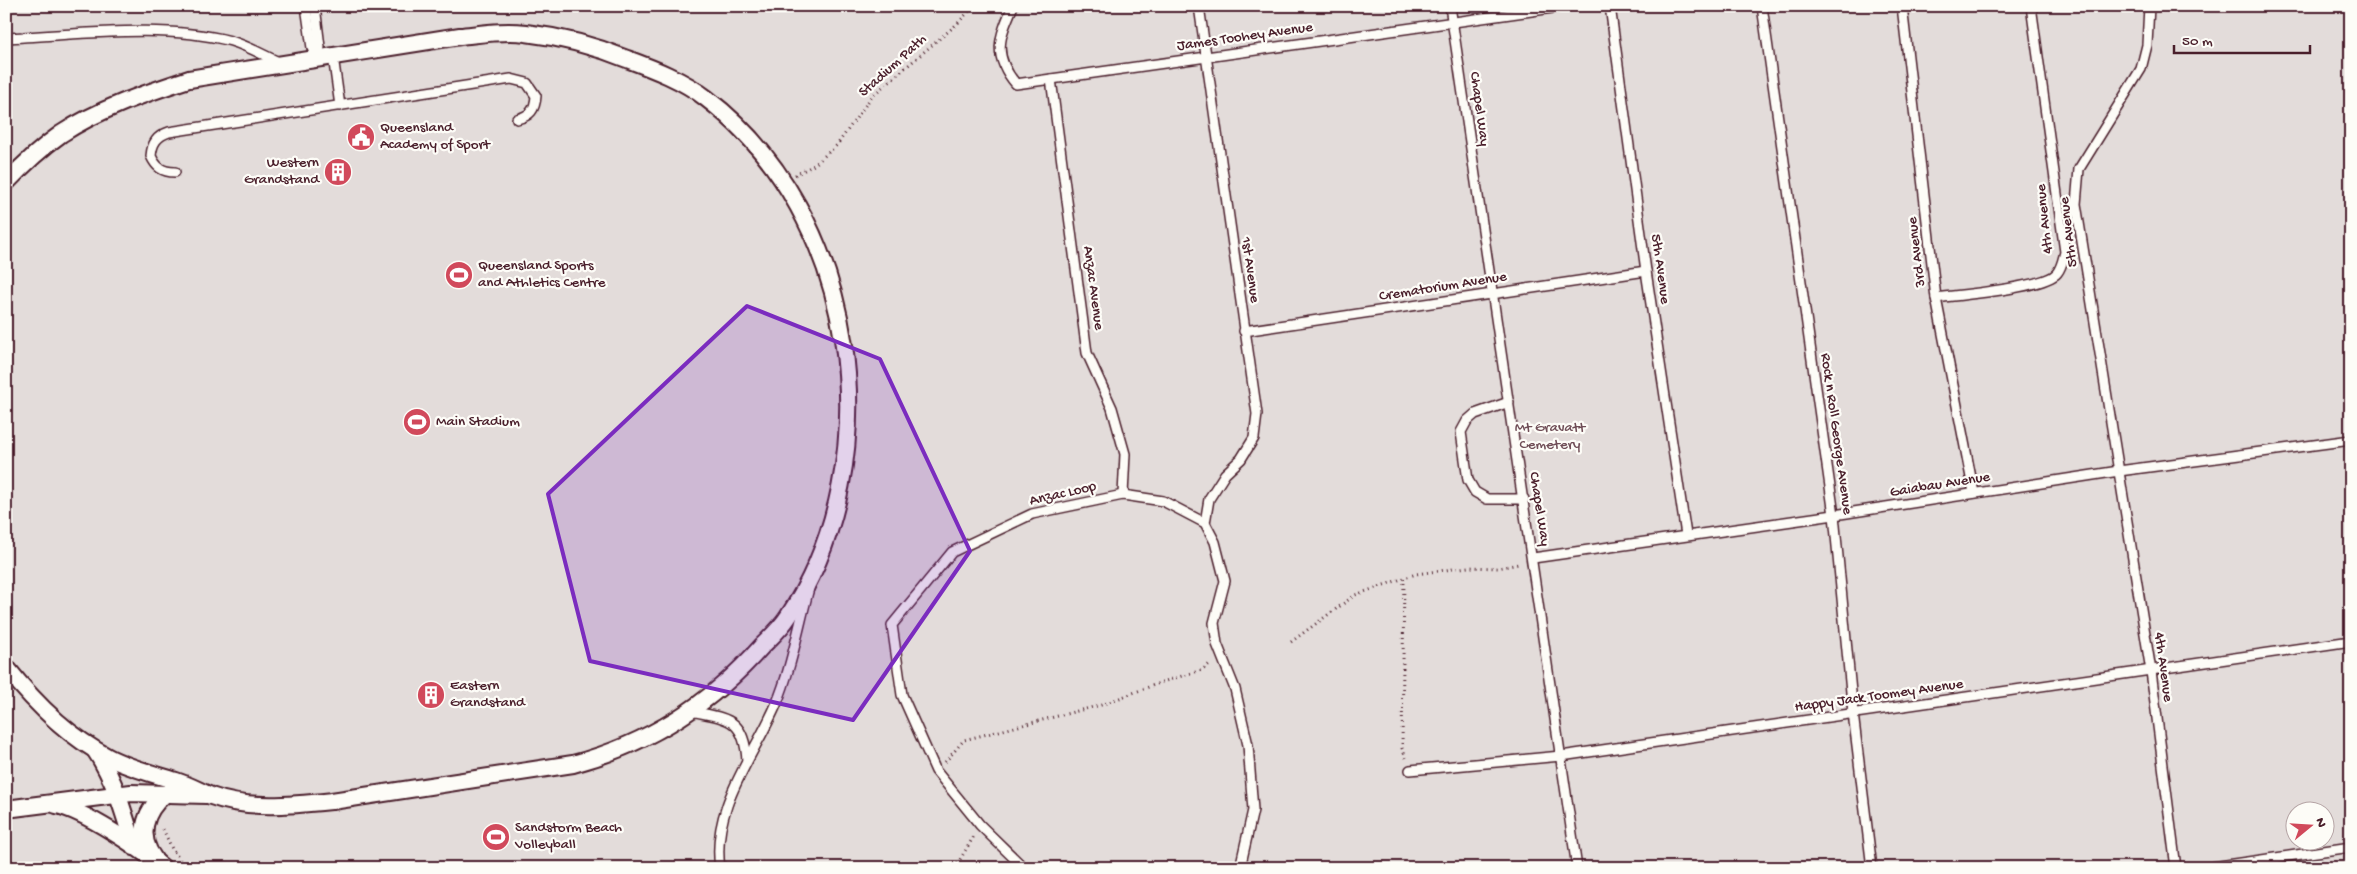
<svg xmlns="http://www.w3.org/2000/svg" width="2357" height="874" viewBox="0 0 2357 874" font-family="'Gochi Hand',sans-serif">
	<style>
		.green { fill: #e3dcda; stroke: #967e82; fill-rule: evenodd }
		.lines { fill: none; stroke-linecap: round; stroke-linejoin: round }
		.lane-casing { stroke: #4a1f2b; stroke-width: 12 }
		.street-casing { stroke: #4a1f2b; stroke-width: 20 }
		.path { stroke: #4a1f2b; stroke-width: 3; stroke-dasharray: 1 4; stroke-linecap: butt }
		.lane { stroke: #fdfcf7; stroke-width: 9 }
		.street { stroke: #fdfcf7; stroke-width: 16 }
		.marked { fill: #7b2cbf; fill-opacity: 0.2; stroke: #7b2cbf; stroke-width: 4; stroke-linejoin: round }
		.labels { text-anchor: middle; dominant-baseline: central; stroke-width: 4.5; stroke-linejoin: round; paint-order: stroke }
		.street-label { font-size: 15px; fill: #4a1f2b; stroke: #fdfcf7 }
		.poi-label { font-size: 15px; fill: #4a1f2b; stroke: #fdfcf7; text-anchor: start }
		.park-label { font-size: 15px; fill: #704e57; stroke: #fdfcf7 }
	</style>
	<rect width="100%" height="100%" fill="#fdfcf7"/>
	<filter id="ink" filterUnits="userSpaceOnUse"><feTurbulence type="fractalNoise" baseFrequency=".02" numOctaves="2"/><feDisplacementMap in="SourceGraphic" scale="10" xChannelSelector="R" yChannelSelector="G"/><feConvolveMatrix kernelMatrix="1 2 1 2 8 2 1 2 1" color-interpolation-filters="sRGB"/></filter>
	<g filter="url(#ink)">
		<path class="green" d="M6,6h2345v862h-2345zM2294,812h30v30h-30z"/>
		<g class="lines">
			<defs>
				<g id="lane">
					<polyline points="306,6 312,48 317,58"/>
					<polyline points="315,6 320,47 317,58"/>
					<path d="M1013,6c-14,32 -21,49 3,78l551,-78"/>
					<polyline points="1199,6 1257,414 1254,438 1241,459 1225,474 1209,499 1205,523"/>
					<polyline points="1450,6 1577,868"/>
					<polyline points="1610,6 1646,271 1686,535"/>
					<polyline points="1762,6 1834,515 1853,713 1872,868"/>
					<polyline points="1902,6 1936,298 1974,493"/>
					<polyline points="2149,6 2147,45 2141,69 2079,169 2076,204 2151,671 2176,868"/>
					<path d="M6,38c73,-3 154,-15 225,3 17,5 34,15 50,22"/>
					<polyline points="333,56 340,106"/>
					<polyline points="1051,79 1087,353 1112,408 1125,454 1123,495"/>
					<path d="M175,172c-13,0 -19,-5 -24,-16 1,-13 6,-20 18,-24l342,-53 16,4 9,13c-1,14 -6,20 -19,23"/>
					<path d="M1936,298c23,-3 109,-10 121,-25 5,-6 6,-14 8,-21l-34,-246"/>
					<polyline points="1244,331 1646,271"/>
					<polyline points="1509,402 1475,414 1467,421 1461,432 1468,480 1475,492 1487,499 1524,499"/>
					<polyline points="1533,558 1834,515 2119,471 2351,440"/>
					<path d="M691,711c36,8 53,6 56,49"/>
					<polyline points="1410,770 1561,756 2351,641"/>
					<path d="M720,868c-9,-61 33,-110 56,-163 15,-35 23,-80 33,-117"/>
					<polyline points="1024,868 980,825 936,771 902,695 892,625 952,552 1032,514 1123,495 1163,501 1205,523 1215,542 1225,581 1214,623 1217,644 1235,689 1248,745 1253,810 1240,868"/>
					<polyline points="2205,868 2351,847"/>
				</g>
				<g id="street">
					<path d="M6,183c17,-18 35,-35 55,-49 38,-25 85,-41 128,-55l271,-43c21,-2 44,-6 66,-3 34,4 69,13 101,26 27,10 56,21 79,39 153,116 186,361 82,519 -7,11 -17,20 -26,29 -50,57 -114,98 -189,118l-241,37c-38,4 -84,9 -121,-5 -12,-5 -22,-11 -35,-15 -22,-7 -47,-13 -68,-24 -39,-20 -75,-56 -102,-90"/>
					<path d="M95,750c20,30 29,63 39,97"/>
					<path d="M56,805c27,5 86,44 107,63"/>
					<polyline points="6,809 131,793 206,795"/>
					<path d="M154,859c-17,-23 -10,-47 10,-64"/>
				</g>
			</defs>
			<use href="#lane" class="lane-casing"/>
			<use href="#street" class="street-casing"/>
			<g class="path">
				<polyline points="795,175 814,165 837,145 872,96 957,24 974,6"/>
				<polyline points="1404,578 1402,748 1406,758"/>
				<polyline points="1291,642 1355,595 1416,574 1468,567 1498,568 1519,564"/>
				<polyline points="945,762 964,740 1101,705 1162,682 1202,670 1211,663"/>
				<polyline points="163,829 172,849 186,868"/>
				<polyline points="955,868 974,836"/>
			</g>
			<use href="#lane" class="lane"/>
			<use href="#street" class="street"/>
		</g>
	</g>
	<path class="marked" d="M747,306l133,53 90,192 -117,169 -263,-59 -42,-167z"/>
	<defs>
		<symbol id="civic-disc" viewBox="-11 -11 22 22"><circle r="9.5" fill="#d1495b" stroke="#fdfcf7"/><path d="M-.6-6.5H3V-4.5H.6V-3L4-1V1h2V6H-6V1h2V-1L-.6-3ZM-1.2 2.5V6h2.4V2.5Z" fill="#fff"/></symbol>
		<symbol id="building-disc" viewBox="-11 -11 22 22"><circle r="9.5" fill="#d1495b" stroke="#fdfcf7"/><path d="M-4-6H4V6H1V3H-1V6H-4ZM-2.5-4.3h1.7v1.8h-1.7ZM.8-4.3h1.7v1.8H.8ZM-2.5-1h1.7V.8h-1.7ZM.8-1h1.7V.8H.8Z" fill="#fff"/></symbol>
		<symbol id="stadium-disc" viewBox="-11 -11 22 22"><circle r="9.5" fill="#d1495b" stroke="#fdfcf7"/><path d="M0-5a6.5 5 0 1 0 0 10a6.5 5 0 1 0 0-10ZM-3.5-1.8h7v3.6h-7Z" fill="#fff"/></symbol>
	</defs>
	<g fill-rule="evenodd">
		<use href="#civic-disc" x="345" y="121" width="32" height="32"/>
		<use href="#building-disc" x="322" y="156" width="32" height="32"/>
		<use href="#stadium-disc" x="443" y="259" width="32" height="32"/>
		<use href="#stadium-disc" x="401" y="406" width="32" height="32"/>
		<use href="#building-disc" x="415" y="679" width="32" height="32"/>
		<use href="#stadium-disc" x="480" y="821" width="32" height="32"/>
	</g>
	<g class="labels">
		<g class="street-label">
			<text transform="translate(1245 37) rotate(-8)">James Toohey Avenue</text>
			<text transform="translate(893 66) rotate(-42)">Stadium Path</text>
			<text transform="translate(1479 109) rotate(82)">Chapel Way</text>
			<text transform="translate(2045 219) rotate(-96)">4th Avenue</text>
			<text transform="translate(2069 232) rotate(-97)">5th Avenue</text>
			<text transform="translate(1917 252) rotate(-97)">3rd Avenue</text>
			<text transform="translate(1660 269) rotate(82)">5th Avenue</text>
			<text transform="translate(1250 270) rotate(82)">1st Avenue</text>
			<text transform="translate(1443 287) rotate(-9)">Crematorium Avenue</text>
			<text transform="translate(1093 288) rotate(82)">Anzac Avenue</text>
			<text transform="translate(1836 434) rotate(82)">Rock n Roll George Avenue</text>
			<text transform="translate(1940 485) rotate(-9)">Gaiabau Avenue</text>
			<text transform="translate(1063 494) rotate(-13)">Anzac Loop</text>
			<text transform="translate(1539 509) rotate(81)">Chapel Way</text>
			<text transform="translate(2163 667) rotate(82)">4th Avenue</text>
			<text transform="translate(1879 696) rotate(-8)">Happy Jack Toomey Avenue</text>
		</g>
		<g class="poi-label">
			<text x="380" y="128">Queensland<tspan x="380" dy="17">Academy of Sport</tspan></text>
			<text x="319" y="163" text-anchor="end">Western<tspan x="319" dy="17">Grandstand</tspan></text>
			<text x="478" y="266">Queensland Sports<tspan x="478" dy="17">and Athletics Centre</tspan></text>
			<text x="436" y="422">Main Stadium</text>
			<text x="450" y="686">Eastern<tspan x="450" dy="17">Grandstand</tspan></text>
			<text x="515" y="828">Sandstorm Beach<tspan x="515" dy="17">Volleyball</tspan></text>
		</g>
		<g class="park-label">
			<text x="1550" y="428">Mt Gravatt<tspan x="1550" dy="17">Cemetery</tspan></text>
		</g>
	</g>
	<rect width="2357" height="874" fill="none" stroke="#fdfcf7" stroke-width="25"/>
	<rect x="12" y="12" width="2332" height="849" fill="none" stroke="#4a1f2b" stroke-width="2" filter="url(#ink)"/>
	<g transform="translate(2310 826) rotate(72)"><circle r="24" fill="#fdfcf7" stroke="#b5a4a5"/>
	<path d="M0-4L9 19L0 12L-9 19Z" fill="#d1495b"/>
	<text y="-8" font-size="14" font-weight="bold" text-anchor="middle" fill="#4a1f2b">N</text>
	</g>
	<path d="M2174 45v8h136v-8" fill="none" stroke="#4a1f2b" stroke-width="2.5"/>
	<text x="2182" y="45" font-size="15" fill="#4a1f2b" stroke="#fdfcf7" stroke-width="4" paint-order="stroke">50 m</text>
</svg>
